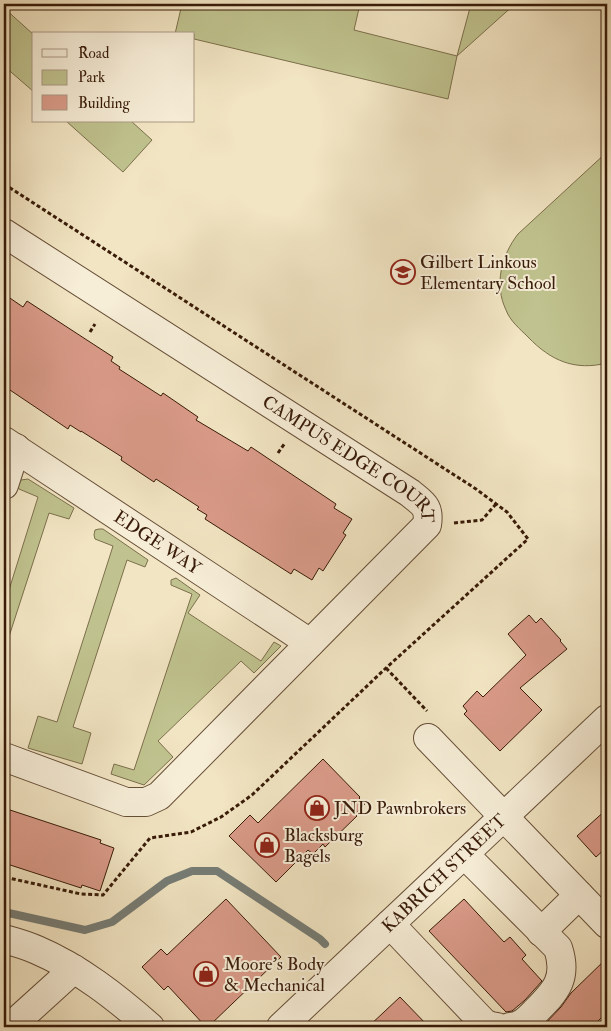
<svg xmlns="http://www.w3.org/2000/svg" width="611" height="1031" viewBox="0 0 611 1031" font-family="'IM FELL Double Pica',serif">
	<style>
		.green { fill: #c0c38f; stroke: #7c6f4c }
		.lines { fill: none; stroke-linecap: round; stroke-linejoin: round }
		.stream { stroke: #767c75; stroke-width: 8 }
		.building { fill: #da9b89; stroke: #381b08 }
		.minor-casing { stroke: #664e37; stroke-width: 30 }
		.path { stroke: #381b08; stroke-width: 3; stroke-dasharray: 4 2.5; stroke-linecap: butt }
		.minor { stroke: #f7eed8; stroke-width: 28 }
		.labels { text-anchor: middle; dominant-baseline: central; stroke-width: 4; stroke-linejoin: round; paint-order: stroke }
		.poi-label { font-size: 18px; fill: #381b08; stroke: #f7eed8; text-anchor: start }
		.street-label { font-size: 18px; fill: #381b08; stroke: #f7eed8 }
	</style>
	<rect width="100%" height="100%" fill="#f2e5c3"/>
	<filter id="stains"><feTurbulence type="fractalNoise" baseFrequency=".004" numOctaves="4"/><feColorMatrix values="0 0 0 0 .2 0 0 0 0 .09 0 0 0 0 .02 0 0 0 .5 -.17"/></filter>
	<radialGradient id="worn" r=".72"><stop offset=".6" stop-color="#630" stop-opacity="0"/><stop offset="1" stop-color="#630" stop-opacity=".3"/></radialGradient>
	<g class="green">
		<polygon points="182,4 360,4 354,30 457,56 471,4 515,4 457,56 448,99 194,39 194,34 175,34"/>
		<polygon points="4,8 34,35 34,92 4,66"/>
		<polygon points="66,121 131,121 152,140 123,172"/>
		<path d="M607,152v211c-32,8 -56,-2 -79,-26 -8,-8 -18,-16 -22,-27 -12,-25 -5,-54 12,-76z"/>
		<path d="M28,479l46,29 -5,11 -20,-6 -45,139v-46l34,-109 -19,-8c-2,-4 0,-6 2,-9z"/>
		<polygon points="99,529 103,529 148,560 145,567 127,560 73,727 91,733 82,764 28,748 38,716 57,722 113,546 95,539 94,535 95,530"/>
		<polygon points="176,578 200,595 188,613 261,661 274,642 281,646 254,673 241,661 158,741 173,757 144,785 111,774 114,764 134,770 192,594 171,585 171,580"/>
	</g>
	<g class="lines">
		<polyline class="stream" points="4,912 85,930 112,922 167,881 192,871 217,871 320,939 325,944"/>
	</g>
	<g class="building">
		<polygon points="4,294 23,307 27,301 113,357 111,361 120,367 119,369 161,396 163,393 198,417 196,420 248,451 251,447 336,504 334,508 352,519 343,533 346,535 323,571 319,568 312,580 294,569 291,574 205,519 207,515 197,509 199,507 156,479 154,482 121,460 122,457 81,431 81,432 70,425 68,429 4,386"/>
		<polygon points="529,615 536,623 541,618 561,640 560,641 567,649 520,688 542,710 500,751 464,714 467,711 463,706 477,691 483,697 526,655 508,634"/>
		<polygon points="323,759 360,797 359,798 365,804 355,814 357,816 325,847 323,844 313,854 308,850 276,882 229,836 250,815 258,823"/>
		<polygon points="4,808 101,840 100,843 114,848 100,891 82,885 81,888 4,863"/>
		<polygon points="607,809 607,847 596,857 577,836"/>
		<polygon points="226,899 281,957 208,1027 206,1027 168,986 164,990 142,967 161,949 167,955"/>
		<polygon points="464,899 504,942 510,937 526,955 522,959 542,981 525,1000 512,1011 506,1012 429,931"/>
		<polygon points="607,958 607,1012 592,1027 542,1027 561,1007 571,993"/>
		<polygon points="400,997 429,1027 368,1027"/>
	</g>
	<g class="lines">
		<defs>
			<g id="minor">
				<path id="s1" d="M4,233l406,260c13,11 20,13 17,32l-268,271 -13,6h-20l-122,-45"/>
				<path id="s2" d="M4,441l306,202"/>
				<polyline points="4,485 16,448"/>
				<polyline points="428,738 607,924"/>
				<path d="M464,854l94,94c10,30 -2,43 -22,63 -8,8 -14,15 -26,16"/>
				<polyline points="390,924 484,1023 491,1026 497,1027"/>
				<polyline points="541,932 579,895"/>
				<path d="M4,939c11,3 22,6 33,11 42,18 79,47 113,77"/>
				<polyline points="10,1027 74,969"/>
				<path id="s3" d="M281,1027l326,-308"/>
			</g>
		</defs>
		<use href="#minor" class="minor-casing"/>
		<g class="path">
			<polyline points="4,184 476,489 507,512 528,539 386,668 252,795 221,817 191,832 150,838 103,895 81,894 4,877"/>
			<polyline points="90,332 95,324"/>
			<polyline points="278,453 285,443"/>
			<polyline points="454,523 482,520 496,504"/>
			<polyline points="386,668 427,711"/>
		</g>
		<use href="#minor" class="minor"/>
	</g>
	<defs>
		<symbol id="school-ring" viewBox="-11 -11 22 22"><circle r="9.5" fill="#f7eed8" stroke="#8f2418" stroke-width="1.5"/><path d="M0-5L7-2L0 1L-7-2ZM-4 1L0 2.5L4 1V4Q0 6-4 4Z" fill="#8f2418"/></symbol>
		<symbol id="shop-ring" viewBox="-11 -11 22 22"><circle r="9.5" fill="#f7eed8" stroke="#8f2418" stroke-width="1.5"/><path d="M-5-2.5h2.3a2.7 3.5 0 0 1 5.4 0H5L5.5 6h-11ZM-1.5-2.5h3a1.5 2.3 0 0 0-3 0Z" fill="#8f2418"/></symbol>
	</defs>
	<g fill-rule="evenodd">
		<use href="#school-ring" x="389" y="258" width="28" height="28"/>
		<use href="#shop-ring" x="303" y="794" width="28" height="28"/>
		<use href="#shop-ring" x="253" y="831" width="28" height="28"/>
		<use href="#shop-ring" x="192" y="960" width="28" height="28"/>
	</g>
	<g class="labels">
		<g class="poi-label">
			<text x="420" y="262">Gilbert Linkous<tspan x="420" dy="21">Elementary School</tspan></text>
			<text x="334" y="808">JND Pawnbrokers</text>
			<text x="284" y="835">Blacksburg<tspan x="284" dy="21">Bagels</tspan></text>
			<text x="224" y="964">Moore's Body<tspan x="224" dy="21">&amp; Mechanical</tspan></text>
		</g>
		<g class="street-label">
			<text stroke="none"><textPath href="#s1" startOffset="414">CAMPUS EDGE COURT</textPath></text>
			<text stroke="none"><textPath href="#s2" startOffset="184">EDGE WAY</textPath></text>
			<text stroke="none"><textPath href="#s3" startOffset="224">KABRICH STREET</textPath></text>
		</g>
	</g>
	<rect width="611" height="1031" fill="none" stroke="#f2e5c3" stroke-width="20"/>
	<rect x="5" y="5" width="601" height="1021" fill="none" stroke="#381b08" stroke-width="2.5"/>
	<rect x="10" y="10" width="591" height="1011" fill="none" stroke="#381b08"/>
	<rect x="32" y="32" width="162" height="90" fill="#f7eed8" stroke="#ab9a85"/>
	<rect x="42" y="49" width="25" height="8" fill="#f7eed8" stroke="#ab9a85"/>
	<text x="78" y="58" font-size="15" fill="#381b08">Road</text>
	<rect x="42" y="70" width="25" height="15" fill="#c0c38f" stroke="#ab9a85"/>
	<text x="78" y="82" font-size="15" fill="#381b08">Park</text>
	<rect x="42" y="95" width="25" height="15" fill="#da9b89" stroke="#ab9a85"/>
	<text x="78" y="108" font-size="15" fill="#381b08">Building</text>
	<rect width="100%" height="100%" filter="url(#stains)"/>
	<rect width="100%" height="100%" fill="url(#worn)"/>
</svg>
